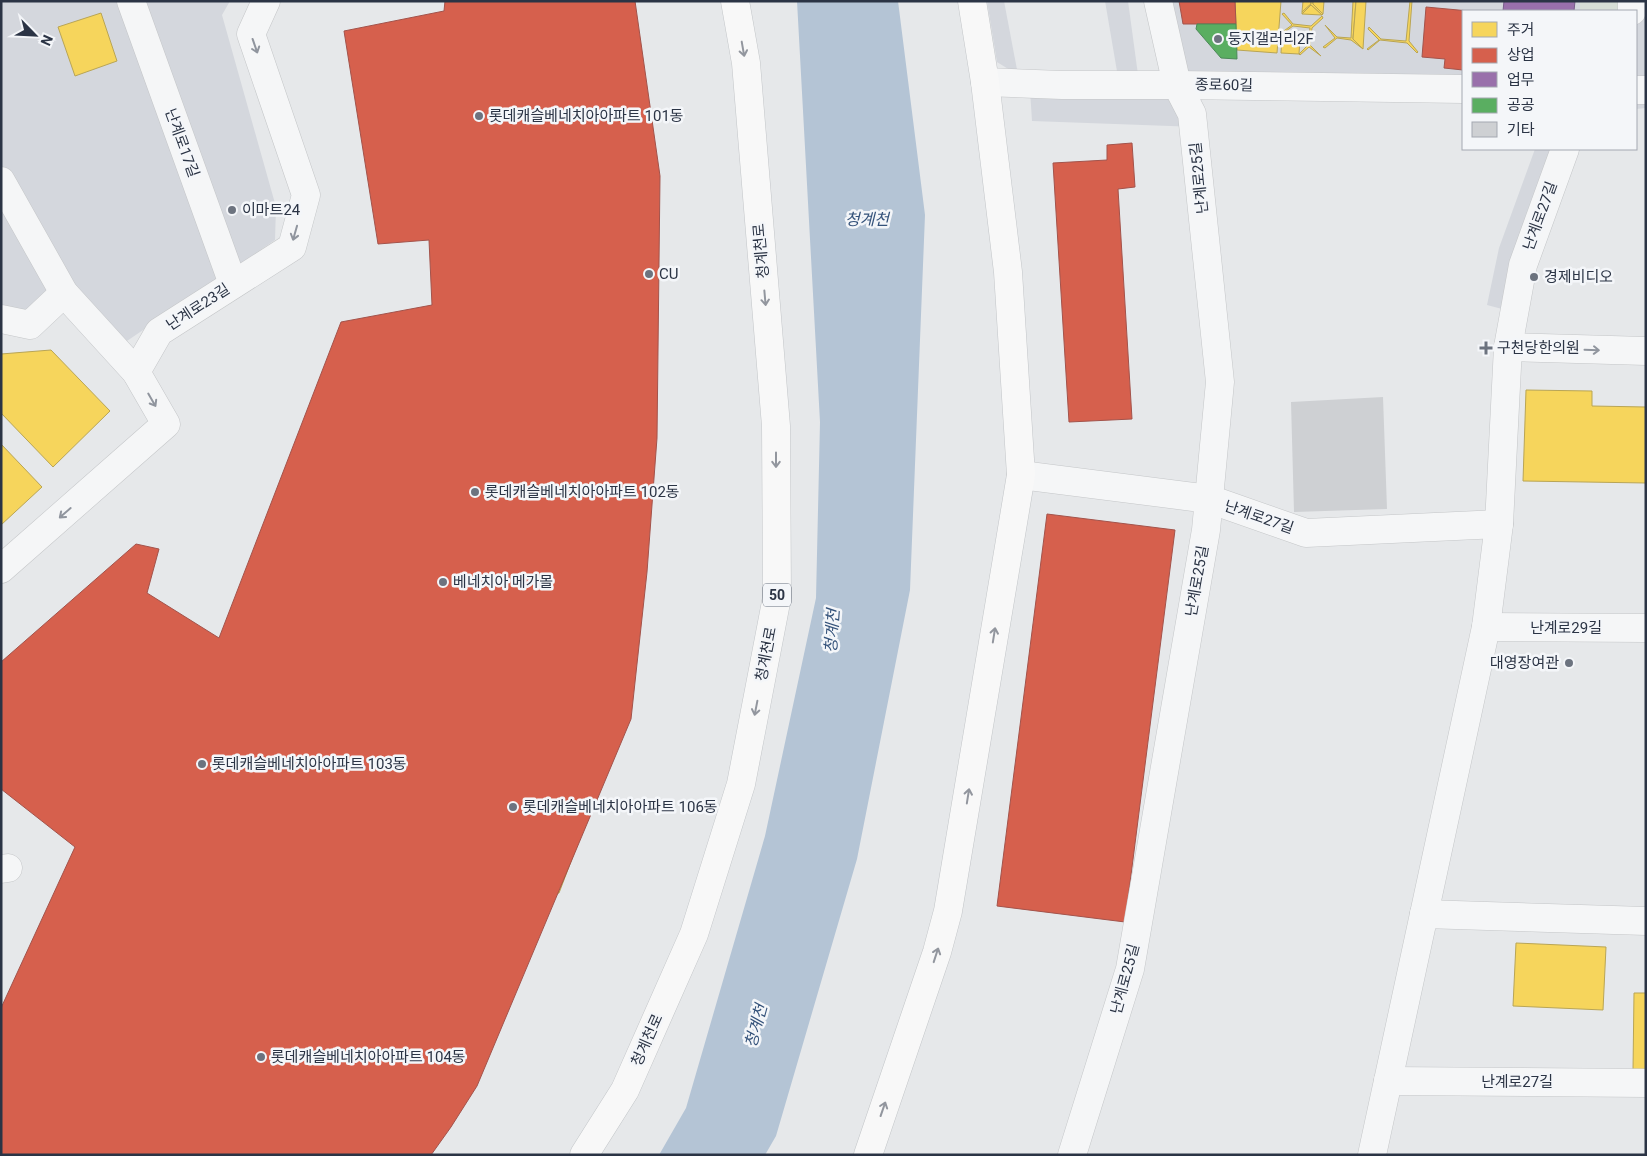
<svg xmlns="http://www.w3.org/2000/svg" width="1647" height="1156" viewBox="0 0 1647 1156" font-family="Roboto,'Noto Sans KR',sans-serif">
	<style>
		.built { fill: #d4d7dd }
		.green { fill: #d6ded6 }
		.water { fill: #b4c4d5 }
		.homes { fill: #f6d55c; stroke: #b9a555 }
		.shops { fill: #d6604d; stroke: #a3534b }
		.offices { fill: #9970ab; stroke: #785e8c }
		.public { fill: #5aae61; stroke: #4c8959 }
		.building { fill: #ced0d3 }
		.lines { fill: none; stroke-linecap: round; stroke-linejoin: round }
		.minor-casing { stroke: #c4c6c8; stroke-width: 29 }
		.primary-casing { stroke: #c2c5c8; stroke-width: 29 }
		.minor { stroke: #f5f6f7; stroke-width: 28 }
		.primary { stroke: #f8f8f8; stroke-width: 28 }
		.oneway { stroke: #90959e }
		.oneway2 { stroke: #92969e }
		.poi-dot { fill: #6c737f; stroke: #f4f6f9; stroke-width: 2 }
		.labels { text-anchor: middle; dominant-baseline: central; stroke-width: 5; stroke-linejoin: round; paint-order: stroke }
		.shield { fill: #f4f6f9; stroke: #676e7b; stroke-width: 1 }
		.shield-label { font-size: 14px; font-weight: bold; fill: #2b3445 }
		.poi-label { font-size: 15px; fill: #2b3445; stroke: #f4f6f9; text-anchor: start }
		.street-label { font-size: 15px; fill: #2b3445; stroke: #f4f6f9 }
		.water-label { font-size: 16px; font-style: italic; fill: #34527a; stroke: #f4f6f9 }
	</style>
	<rect width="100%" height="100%" fill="#e6e8ea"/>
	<g class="built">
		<polygon points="1,1 230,1 222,15 276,207 275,240 124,343 67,276 29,316 1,310"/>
		<polygon points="987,1 1004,1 1018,75 997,62"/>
		<polygon points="1105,1 1128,1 1139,82 1119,83"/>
		<polygon points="1163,1 1646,1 1646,108 1636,109 1636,11 1463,11 1463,92 1214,86 1198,104 1198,127 1032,121 1030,90 1183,89"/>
		<polygon points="1535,149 1580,149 1540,238 1521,314 1487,305 1499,248"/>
	</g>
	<rect class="green" x="1580" y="1" width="44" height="10"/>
	<polygon class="water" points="797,1 898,1 925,215 910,590 857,859 776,1136 765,1155 659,1155 686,1108 765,836 816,598 820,422"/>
	<g class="homes">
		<polygon points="506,1 603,1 602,3 629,13 605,77 584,69 581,78 587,124 604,107 652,163 632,181 645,198 595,237 585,223 565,244 502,167 450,176 450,188 387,199 364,60 427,49 430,64 484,54"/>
		<polygon points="1235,1 1281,1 1277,53 1237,50"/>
		<polygon points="1303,1 1311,1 1311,4 1302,12"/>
		<polygon points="1311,1 1313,1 1313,4 1323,14 1322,15 1311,5 1302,14 1302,12 1311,4"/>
		<polygon points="1313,1 1324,1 1323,14 1313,4"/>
		<polygon points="1353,1 1356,1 1353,39 1363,49 1351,40 1337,38 1325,48 1323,47 1335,38 1325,25 1337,37 1351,38"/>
		<polygon points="1356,1 1366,1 1363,49 1353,39"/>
		<polygon points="1410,1 1412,1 1409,41 1418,52 1417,53 1407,43 1380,40 1368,50 1367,49 1379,40 1368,29 1369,27 1381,39 1406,41"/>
		<polygon points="1311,5 1322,15 1302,14"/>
		<polygon points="101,13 117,61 75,76 58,27"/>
		<polygon points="1284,13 1293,24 1311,26 1322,16 1323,18 1312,28 1310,45 1321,56 1309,47 1300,55 1299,54 1308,45 1310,28 1293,26 1282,34 1281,33 1292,25 1282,14"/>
		<polygon points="1282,34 1300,37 1299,54 1281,53"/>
		<polygon points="51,350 110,411 53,467 1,413 1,354"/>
		<polygon points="544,350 565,363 576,353 627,385 615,403 640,418 604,478 585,465 580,473 579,520 598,506 635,570 613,584 622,603 566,633 559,618 536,634 487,548 434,547 433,559 369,559 370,417 434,418 435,433 489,432"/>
		<polygon points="1526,390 1592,391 1592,406 1646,407 1646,483 1523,481"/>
		<polygon points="1,444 42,487 1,525"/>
		<polygon points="323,626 338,646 352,640 388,687 371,701 389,723 335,767 322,749 315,755 296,798 319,791 332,865 307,870 309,891 246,900 244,882 217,890 201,792 152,773 147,784 86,761 137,628 197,651 192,666 243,685"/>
		<polygon points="507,688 619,735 559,893 521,902 438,868 425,853 423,820 445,795 469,788"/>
		<polygon points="1516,943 1606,947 1603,1010 1513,1006"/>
		<polygon points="341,971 356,990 370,985 406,1032 389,1046 407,1068 354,1111 340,1093 332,1099 314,1142 337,1136 341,1155 222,1155 219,1136 170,1117 165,1128 105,1106 155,973 215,996 210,1010 261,1029"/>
		<polygon points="1634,993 1646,993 1646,1070 1633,1070"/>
	</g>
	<g class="shops">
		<polygon points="445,1 635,1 660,176 657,438 647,572 631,719 477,1086 451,1127 431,1155 1,1155 1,1008 75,847 1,789 1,662 136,544 159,549 147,593 219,638 341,322 432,305 429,240 378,244 344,31 444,11"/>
		<polygon points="1179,1 1235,1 1236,24 1183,24"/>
		<polygon points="1426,7 1469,11 1463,11 1463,70 1444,68 1445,59 1422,57"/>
		<polygon points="1132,143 1135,187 1118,189 1132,419 1069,422 1053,163 1107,160 1107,145"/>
		<polygon points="1047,514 1175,530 1125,922 997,906"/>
	</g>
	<polygon class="offices" points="1504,1 1575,1 1574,11 1503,11"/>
	<polygon class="public" points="1197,24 1236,24 1237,59 1221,58 1196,29"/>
	<polygon class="building" points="1383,397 1387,509 1294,512 1291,402"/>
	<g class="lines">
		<defs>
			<g id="minor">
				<polyline points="131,1 233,284"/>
				<polyline points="1632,1 1632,11"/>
				<polyline points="985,82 1062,85 1177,85 1463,89"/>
				<polyline points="1636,90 1646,90"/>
				<polyline points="1,181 64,293 136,372"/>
				<polyline points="1,319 30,325 64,293"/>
				<polyline points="1508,347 1646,351"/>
				<polyline points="1021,475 1209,499 1306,533 1499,524"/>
				<polyline points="1,569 166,424 136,372 159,332 292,247 306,195 251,34 266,1"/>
				<polyline points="1486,627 1646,628"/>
				<polyline points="1,869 8,868"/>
				<polyline points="1424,914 1646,921"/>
				<polyline points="1388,1081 1646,1083"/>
				<polyline points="1072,1155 1130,969 1206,530 1220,382 1192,114 1177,85 1158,1"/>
				<polyline points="1372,1155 1486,627 1499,524 1508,347 1523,265 1565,149"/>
			</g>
			<g id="primary">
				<polyline points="584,1155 625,1090 694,934 741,784 777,597 776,426 746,63 735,1"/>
				<polyline points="868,1155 937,952 948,911 1021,475 1008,272 985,82 972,1"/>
			</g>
		</defs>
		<use href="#minor" class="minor-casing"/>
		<use href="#primary" class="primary-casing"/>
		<use href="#minor" class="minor"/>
		<use href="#primary" class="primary"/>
	</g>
	<defs><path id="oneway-shaft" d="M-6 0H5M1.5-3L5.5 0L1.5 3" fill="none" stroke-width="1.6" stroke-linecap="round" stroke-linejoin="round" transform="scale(1.25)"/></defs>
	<g class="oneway">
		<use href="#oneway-shaft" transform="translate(255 46) rotate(71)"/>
		<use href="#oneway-shaft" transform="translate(295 233) rotate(106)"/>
		<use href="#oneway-shaft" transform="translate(1592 350) rotate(2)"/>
		<use href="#oneway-shaft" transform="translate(152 400) rotate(60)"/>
		<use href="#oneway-shaft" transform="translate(65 513) rotate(139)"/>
	</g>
	<g class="oneway2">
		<use href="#oneway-shaft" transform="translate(743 49) rotate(80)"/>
		<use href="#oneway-shaft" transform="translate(765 298) rotate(85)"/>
		<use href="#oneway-shaft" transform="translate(776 460) rotate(90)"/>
		<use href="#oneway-shaft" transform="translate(994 635) rotate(-81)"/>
		<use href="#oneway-shaft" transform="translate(756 708) rotate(101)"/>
		<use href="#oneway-shaft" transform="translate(968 796) rotate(-81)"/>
		<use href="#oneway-shaft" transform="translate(936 955) rotate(-72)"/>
		<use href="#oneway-shaft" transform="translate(883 1109) rotate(-71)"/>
	</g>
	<g class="poi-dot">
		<circle cx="1218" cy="39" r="5"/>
		<circle cx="479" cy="116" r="5"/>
		<circle cx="232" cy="210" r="5"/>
		<circle cx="649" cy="274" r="5"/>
		<circle cx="1534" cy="277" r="5"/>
		<path d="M1483.5 340.5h5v5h5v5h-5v5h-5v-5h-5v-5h5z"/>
		<circle cx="475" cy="492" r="5"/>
		<circle cx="443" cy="582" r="5"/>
		<circle cx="1569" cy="663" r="5"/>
		<circle cx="202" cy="764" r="5"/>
		<circle cx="513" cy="807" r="5"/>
		<circle cx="261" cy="1057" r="5"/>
	</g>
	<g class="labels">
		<rect class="shield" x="763" y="583.5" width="28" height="23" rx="4"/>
		<g class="shield-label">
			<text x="777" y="595">50</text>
		</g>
		<g class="poi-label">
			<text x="1228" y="39">둥지갤러리2F</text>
			<text x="489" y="116">롯데캐슬베네치아아파트 101동</text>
			<text x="242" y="210">이마트24</text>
			<text x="659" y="274">CU</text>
			<text x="1544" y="277">경제비디오</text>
			<text x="1497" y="348">구천당한의원</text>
			<text x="485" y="492">롯데캐슬베네치아아파트 102동</text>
			<text x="453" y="582">베네치아 메가몰</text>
			<text x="1559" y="663" text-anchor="end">대영장여관</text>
			<text x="212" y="764">롯데캐슬베네치아아파트 103동</text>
			<text x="523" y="807">롯데캐슬베네치아아파트 106동</text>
			<text x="271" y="1057">롯데캐슬베네치아아파트 104동</text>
		</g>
		<g class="street-label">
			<text transform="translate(1224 85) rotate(1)">종로60길</text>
			<text transform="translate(182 143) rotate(70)">난계로17길</text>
			<text transform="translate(1199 178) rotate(-96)">난계로25길</text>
			<text transform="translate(1540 216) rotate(-70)">난계로27길</text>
			<text transform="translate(761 251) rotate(-95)">청계천로</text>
			<text transform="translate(198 307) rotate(-33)">난계로23길</text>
			<text transform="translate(1259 517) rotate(19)">난계로27길</text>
			<text transform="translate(1197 581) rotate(-80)">난계로25길</text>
			<text x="1566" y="628">난계로29길</text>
			<text transform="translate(766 654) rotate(-79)">청계천로</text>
			<text transform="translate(1125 979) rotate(-75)">난계로25길</text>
			<text transform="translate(647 1040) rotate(-66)">청계천로</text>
			<text x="1517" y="1082">난계로27길</text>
		</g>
		<g class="water-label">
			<text x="867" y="219">청계천</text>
			<text transform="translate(832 631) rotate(-86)">청계천</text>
			<text transform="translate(756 1026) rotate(-75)">청계천</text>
		</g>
	</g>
	<rect width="1647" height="1156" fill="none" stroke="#2b3445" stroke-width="5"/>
	<rect x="1462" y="10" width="175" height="140" fill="#f4f6f9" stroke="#a4a8b1"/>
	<rect x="1472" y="22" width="25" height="15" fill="#f6d55c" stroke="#a4a8b1"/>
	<text x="1507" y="35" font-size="15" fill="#2b3445">주거</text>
	<rect x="1472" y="48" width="25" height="15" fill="#d6604d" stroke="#a4a8b1"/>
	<text x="1507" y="60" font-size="15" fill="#2b3445">상업</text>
	<rect x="1472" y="72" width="25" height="15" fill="#9970ab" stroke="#a4a8b1"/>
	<text x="1507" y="85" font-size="15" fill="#2b3445">업무</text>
	<rect x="1472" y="98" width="25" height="15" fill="#5aae61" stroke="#a4a8b1"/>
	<text x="1507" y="110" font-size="15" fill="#2b3445">공공</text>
	<rect x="1472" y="122" width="25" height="15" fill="#ced0d3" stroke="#a4a8b1"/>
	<text x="1507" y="135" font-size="15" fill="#2b3445">기타</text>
	<g transform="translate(35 35) rotate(114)" stroke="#f4f6f9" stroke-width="4" paint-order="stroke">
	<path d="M0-4L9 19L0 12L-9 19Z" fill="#2b3445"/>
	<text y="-8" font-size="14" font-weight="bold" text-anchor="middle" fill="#2b3445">N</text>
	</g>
</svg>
